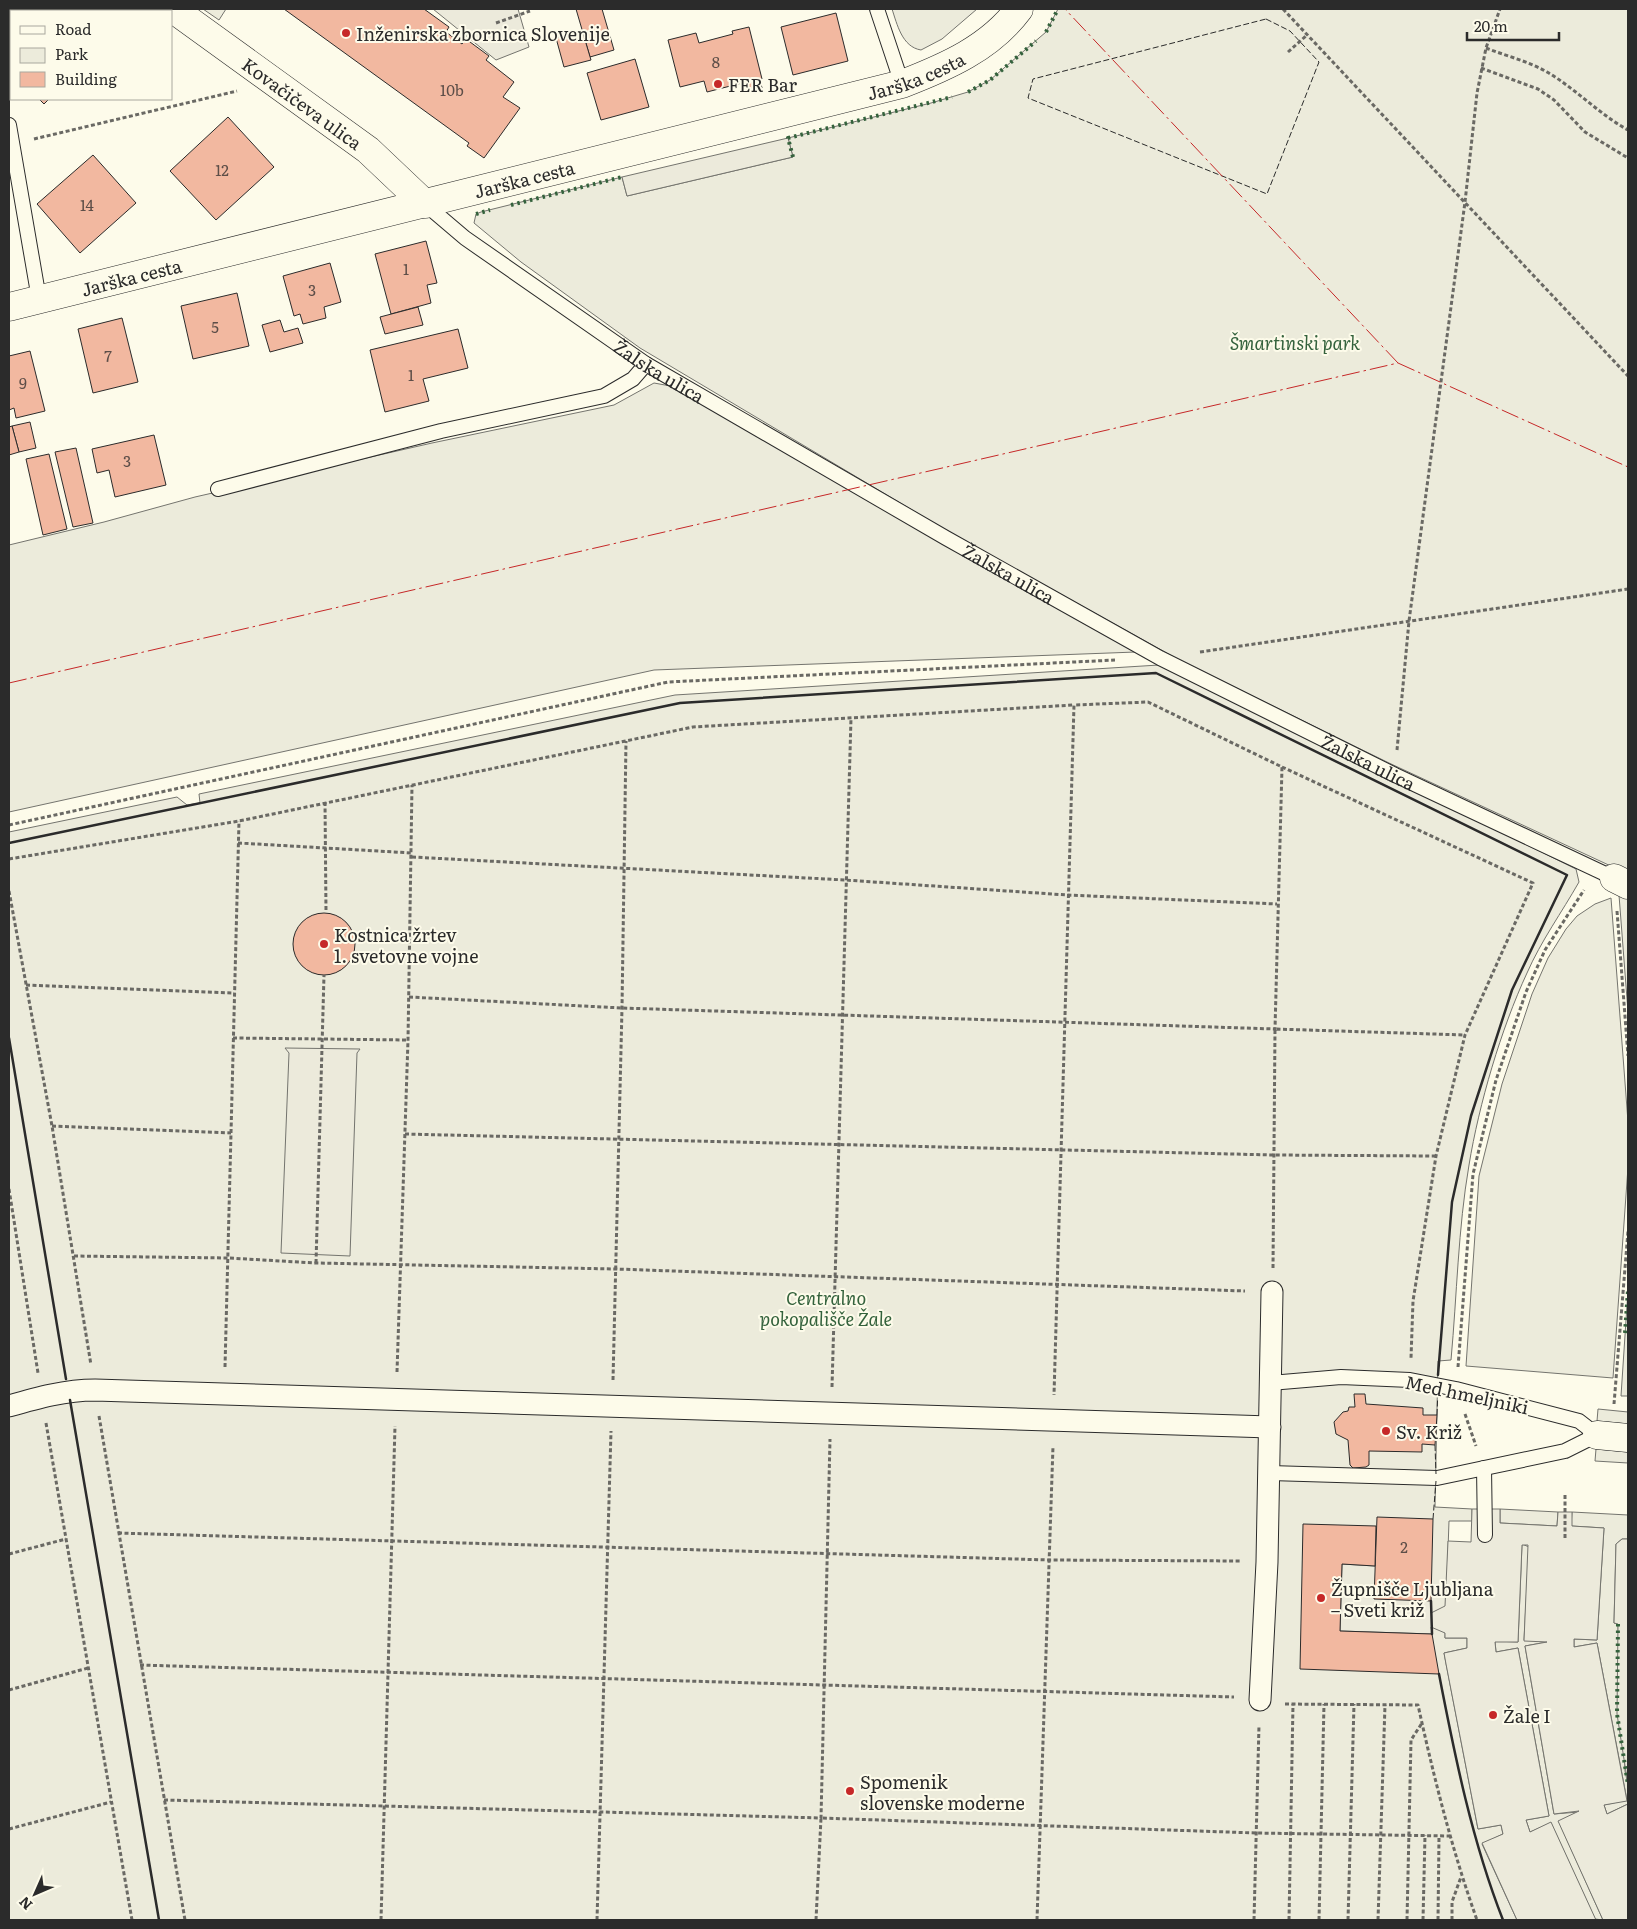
<svg xmlns="http://www.w3.org/2000/svg" width="1637" height="1929" viewBox="0 0 1637 1929" font-family="Literata,serif">
	<style>
		.green { fill: #ecebdb; stroke: #74746e }
		.parking { fill: #eceadb; stroke: #74746e }
		.building { fill: #f2b8a0; stroke: #2b2b2b }
		.lines { fill: none; stroke-linecap: round; stroke-linejoin: round }
		.service-casing { stroke: #2b2b2b; stroke-width: 16 }
		.pedestrian-casing { stroke: #2b2b2b; stroke-width: 23 }
		.minor-casing { stroke: #2b2b2b; stroke-width: 29 }
		.tertiary-casing { stroke: #2b2b2b; stroke-width: 29 }
		.path { stroke: #6a6964; stroke-width: 3; stroke-dasharray: 4 2.5; stroke-linecap: butt }
		.service { stroke: #fdfbea; stroke-width: 14 }
		.pedestrian { stroke: #fdfbea; stroke-width: 21 }
		.minor { stroke: #fdfbea; stroke-width: 28 }
		.tertiary { stroke: #fdfbea; stroke-width: 28 }
		.hedge { stroke: #34623c; stroke-width: 4; stroke-dasharray: 2.5 4; stroke-linecap: butt }
		.fence { stroke: #2b2b2b; stroke-width: 1; stroke-dasharray: 6 2.5; stroke-linecap: butt }
		.wall { stroke: #2b2b2b; stroke-width: 2.5 }
		.power { stroke: #c62828; stroke-width: 1; stroke-dasharray: 18 4 2.5 4; stroke-linecap: butt }
		.poi-dot { fill: #c62828; stroke: #fdfbea; stroke-width: 2 }
		.labels { text-anchor: middle; dominant-baseline: central; stroke-width: 4; stroke-linejoin: round; paint-order: stroke }
		.number-label { font-size: 15px; fill: #5d4e48 }
		.poi-label { font-size: 18px; fill: #2b2b2b; stroke: #fdfbea; text-anchor: start }
		.street-label { font-size: 18px; fill: #2b2b2b; stroke: #fdfbea }
		.park-label { font-size: 18px; font-style: italic; fill: #34623c; stroke: #fdfbea }
	</style>
	<rect width="100%" height="100%" fill="#fdfbea"/>
	<g class="green">
		<polygon points="203,9 226,9 219,20"/>
		<path d="M892,9h85l-35,30 -21,11c-19,-3 -24,-26 -29,-41z"/>
		<polygon points="1058,9 1628,9 1628,874 1389,763 1181,661 954,535 640,348 521,262 474,223 476,214 481,212 622,177 627,196 793,157 788,138 931,103 968,92 990,80 1046,32"/>
		<polygon points="654,383 676,387 1136,652 654,670 9,812 9,545 104,522 195,497 432,443 614,405"/>
		<path d="M1159,665l417,204 3,13c-17,30 -38,59 -52,91 -26,56 -48,131 -58,192 -11,64 -12,130 -18,195l-13,1 -3,146 37,2v12h-23l-4,117h22v10l-23,5 34,176 23,-4 2,9 -21,10 35,76h-1508v-1088l168,-35 10,8 13,-2 -1,-9 476,-99z"/>
		<polygon points="1619,895 1628,898 1628,1012"/>
		<polygon points="1611,898 1628,1122 1628,1167 1613,1378 1466,1366 1479,1176 1502,1084 1532,994 1548,958 1566,929 1577,916 1595,904"/>
		<polygon points="1628,1290 1628,1396 1621,1396"/>
		<polygon points="1598,1409 1628,1412 1628,1424 1597,1421"/>
		<polygon points="1596,1449 1628,1452 1628,1463 1595,1461"/>
		<polygon points="1500,1509 1558,1512 1557,1526 1500,1523"/>
		<polygon points="1572,1512 1628,1515 1628,1539 1622,1539 1616,1544 1614,1623 1618,1624 1625,1771 1628,1785 1628,1804 1607,1814 1604,1805 1627,1800 1597,1643 1574,1647 1574,1639 1597,1640 1604,1528 1571,1526"/>
		<polygon points="1522,1544 1529,1547 1524,1640 1547,1642 1525,1646 1554,1814 1579,1812 1559,1822 1603,1920 1595,1919 1551,1823 1530,1832 1526,1820 1549,1816 1518,1648 1496,1652 1495,1641 1518,1642"/>
	</g>
	<g class="parking">
		<polygon points="433,9 518,9 529,47 496,60"/>
		<polygon points="788,138 793,157 627,196 622,177"/>
		<polygon points="285,1048 360,1049 357,1053 350,1256 281,1253 289,1053"/>
		<polygon points="1472,1509 1500,1509 1500,1523 1557,1526 1558,1512 1572,1512 1572,1526 1604,1528 1597,1640 1574,1639 1574,1647 1597,1643 1627,1801 1604,1805 1607,1814 1628,1804 1628,1920 1603,1920 1558,1821 1579,1811 1554,1814 1525,1646 1547,1642 1524,1641 1528,1545 1522,1545 1518,1642 1495,1642 1496,1652 1518,1648 1549,1816 1526,1820 1530,1832 1551,1822 1596,1920 1517,1920 1482,1843 1503,1834 1501,1825 1478,1829 1446,1664 1444,1653 1467,1648 1467,1638 1445,1638 1445,1633 1431,1627 1432,1634 1340,1631 1342,1564 1375,1566 1431,1601 1431,1613 1445,1606 1448,1541 1471,1542"/>
		<polygon points="1622,1539 1628,1539 1628,1785 1617,1714 1618,1624 1614,1623 1616,1544"/>
	</g>
	<g class="building">
		<polygon points="48,9 63,9 65,11 45,11"/>
		<polygon points="284,9 424,9 449,27 446,32 462,44 466,39 489,56 486,60 514,82 503,97 520,108 484,158 467,146 469,143"/>
		<polygon points="576,9 602,9 614,50 590,57"/>
		<polygon points="836,13 848,61 793,75 781,27"/>
		<polygon points="749,27 762,79 760,80 762,88 745,93 742,83 707,92 704,81 680,87 668,40 696,33 699,43 733,34 732,31"/>
		<polygon points="582,30 591,60 564,67 556,38"/>
		<polygon points="11,41 11,67 9,65 9,44"/>
		<polygon points="635,59 649,107 601,120 587,73"/>
		<polygon points="39,99 49,99 44,104"/>
		<polygon points="228,117 274,167 216,220 170,171"/>
		<polygon points="93,155 136,203 80,253 37,204"/>
		<polygon points="426,241 437,283 427,285 431,303 391,314 375,254"/>
		<polygon points="330,263 341,302 324,307 326,318 303,324 300,314 294,316 283,276"/>
		<polygon points="237,293 249,346 193,359 181,306"/>
		<polygon points="418,307 423,325 385,334 380,317"/>
		<polygon points="122,318 138,382 93,393 78,329"/>
		<polygon points="280,320 284,332 298,328 303,343 270,352 262,325"/>
		<polygon points="458,329 468,368 423,379 429,401 385,412 370,350"/>
		<polygon points="30,351 45,411 16,418 14,408 9,410 9,356"/>
		<polygon points="30,422 36,448 19,452 12,426"/>
		<polygon points="12,426 19,452 9,455 9,427"/>
		<polygon points="154,435 166,485 115,497 109,470 97,473 92,449"/>
		<polygon points="76,448 93,523 73,527 55,452"/>
		<polygon points="49,454 67,529 43,535 26,459"/>
		<circle cx="324" cy="944" r="31"/>
		<polygon points="1354,1394 1365,1394 1366,1404 1423,1408 1423,1415 1437,1415 1435,1445 1422,1444 1422,1452 1369,1451 1369,1465 1366,1467 1353,1468 1350,1465 1348,1440 1336,1434 1334,1422 1343,1412 1348,1411 1349,1407 1355,1407"/>
		<polygon points="1377,1517 1433,1519 1431,1601 1374,1599"/>
		<polygon points="1303,1524 1376,1526 1375,1566 1342,1564 1340,1631 1432,1634 1439,1674 1300,1669"/>
	</g>
	<g class="lines">
		<defs>
			<g id="service">
				<polyline points="877,9 902,84"/>
				<polyline points="9,125 39,299"/>
				<path id="s1" d="M425,204l40,34 181,126 300,174 214,120 235,117 219,103"/>
				<polyline points="218,489 441,431 604,396 633,379 646,364"/>
				<polyline points="1484,1468 1485,1535"/>
				<polyline points="1269,1473 1437,1478 1565,1451 1597,1435 1579,1421 1456,1389 1410,1380 1341,1377 1270,1383"/>
			</g>
			<g id="pedestrian">
				<path d="M9,1406c28,-8 56,-16 86,-16l1175,37"/>
				<polyline points="1260,1700 1267,1562 1272,1292"/>
			</g>
			<g id="minor">
				<path id="s2" d="M173,9l195,141 57,54"/>
				<polyline points="1614,878 1628,885"/>
				<polyline points="1597,1435 1628,1438"/>
			</g>
			<g id="tertiary">
				<path id="s3" d="M9,307l893,-223c44,-17 88,-36 117,-75"/>
			</g>
		</defs>
		<use href="#service" class="service-casing"/>
		<use href="#pedestrian" class="pedestrian-casing"/>
		<use href="#minor" class="minor-casing"/>
		<use href="#tertiary" class="tertiary-casing"/>
		<g class="path">
			<polyline points="1283,9 1628,376"/>
			<polyline points="496,23 530,11"/>
			<path d="M1486,48c20,8 42,13 61,24 29,17 52,42 81,58"/>
			<polyline points="1288,52 1307,35"/>
			<polyline points="1481,68 1538,89 1554,100 1585,132 1628,158"/>
			<polyline points="34,139 237,91"/>
			<polyline points="1200,652 1628,589"/>
			<polyline points="1397,750 1409,621 1465,202 1477,93 1486,48 1500,9"/>
			<polyline points="1282,767 1533,883 1465,1035 1436,1156 1413,1301 1411,1358"/>
			<polyline points="325,802 326,912"/>
			<polyline points="9,825 668,682 1115,660"/>
			<polyline points="238,843 412,853"/>
			<polyline points="412,857 845,880 1067,895 1277,904"/>
			<polyline points="9,859 239,821 693,727 1074,705 1054,1395"/>
			<polyline points="9,891 52,1126 91,1365"/>
			<polyline points="1617,911 1628,1056"/>
			<polyline points="26,985 234,993"/>
			<polyline points="409,997 622,1008 1275,1029 1282,767 1148,702 1074,705"/>
			<polyline points="233,1038 408,1040"/>
			<polyline points="52,1126 231,1133"/>
			<polyline points="405,1134 1273,1155 1436,1156"/>
			<polyline points="9,1189 38,1373"/>
			<polyline points="74,1256 228,1258 316,1263 616,1269 1245,1291"/>
			<polyline points="316,1263 324,975"/>
			<polyline points="1273,1268 1275,1029 1465,1035"/>
			<polyline points="225,1367 239,821"/>
			<polyline points="1458,1367 1473,1174 1496,1080 1526,992 1545,950 1584,890"/>
			<polyline points="397,1372 408,1040 412,785"/>
			<polyline points="613,1380 622,1008 626,741"/>
			<polyline points="832,1387 851,718"/>
			<polyline points="1614,1404 1628,1231"/>
			<polyline points="1465,1414 1476,1446"/>
			<polyline points="99,1416 185,1920"/>
			<polyline points="46,1423 132,1920"/>
			<polyline points="118,1533 1049,1560 1241,1561"/>
			<polyline points="1565,1538 1565,1495"/>
			<polyline points="9,1554 66,1539"/>
			<polyline points="140,1665 1234,1697"/>
			<polyline points="9,1690 88,1668"/>
			<path d="M1285,1704l133,1c16,73 34,145 59,215"/>
			<polyline points="164,1800 821,1818 830,1439"/>
			<polyline points="9,1829 111,1802"/>
			<polyline points="381,1920 395,1426"/>
			<polyline points="597,1920 611,1431"/>
			<polyline points="816,1920 821,1818 1256,1833 1450,1836"/>
			<polyline points="1037,1920 1053,1446"/>
			<polyline points="1254,1920 1259,1725"/>
			<polyline points="1289,1920 1293,1704"/>
			<polyline points="1319,1920 1324,1704"/>
			<polyline points="1348,1920 1354,1704"/>
			<polyline points="1378,1920 1385,1705"/>
			<polyline points="1407,1920 1411,1740 1422,1723"/>
			<polyline points="1423,1920 1425,1835"/>
			<polyline points="1438,1920 1439,1836"/>
			<polyline points="1452,1920 1452,1902 1461,1877"/>
		</g>
		<use href="#service" class="service"/>
		<use href="#pedestrian" class="pedestrian"/>
		<use href="#minor" class="minor"/>
		<use href="#tertiary" class="tertiary"/>
		<g class="hedge">
			<polyline points="1046,32 1058,9"/>
			<polyline points="968,92 990,80 1036,41"/>
			<polyline points="793,157 788,138 952,97"/>
			<polyline points="511,205 622,177"/>
			<polyline points="476,214 490,210"/>
			<polyline points="1625,1333 1628,1290"/>
			<polyline points="1618,1624 1617,1714 1628,1785"/>
		</g>
		<g class="fence">
			<polygon points="1266,19 1290,31 1319,62 1267,194 1028,98 1033,79"/>
			<polyline points="1437,1415 1438,1388"/>
			<polyline points="1435,1445 1436,1474"/>
			<polyline points="1433,1519 1436,1481"/>
		</g>
		<g class="wall">
			<polyline points="9,843 680,703 1156,673 1567,875 1512,990 1471,1116 1452,1202 1438,1375"/>
			<polyline points="9,1038 66,1379"/>
			<polyline points="70,1400 159,1920"/>
			<polyline points="1431,1601 1432,1634"/>
			<path d="M1439,1674c16,83 33,167 64,246"/>
		</g>
		<g class="power">
			<polyline points="1398,363 1628,467"/>
			<polyline points="9,683 1398,363 1065,9"/>
		</g>
	</g>
	<g class="poi-dot">
		<circle cx="346" cy="33" r="5"/>
		<circle cx="718" cy="84" r="5"/>
		<circle cx="324" cy="944" r="5"/>
		<circle cx="1386" cy="1431" r="5"/>
		<circle cx="1321" cy="1598" r="5"/>
		<circle cx="1493" cy="1715" r="5"/>
		<circle cx="850" cy="1791" r="5"/>
	</g>
	<g class="labels">
		<g class="number-label">
			<text x="716" y="61">8</text>
			<text x="452" y="89">10b</text>
			<text x="222" y="169">12</text>
			<text x="87" y="204">14</text>
			<text x="406" y="268">1</text>
			<text x="312" y="289">3</text>
			<text x="215" y="326">5</text>
			<text x="108" y="355">7</text>
			<text x="411" y="374">1</text>
			<text x="23" y="382">9</text>
			<text x="127" y="460">3</text>
			<text x="1404" y="1546">2</text>
		</g>
		<g class="poi-label">
			<text x="356" y="33">Inženirska zbornica Slovenije</text>
			<text x="728" y="84">FER Bar</text>
			<text x="334" y="934">Kostnica žrtev<tspan x="334" dy="21">1. svetovne vojne</tspan></text>
			<text x="1396" y="1431">Sv. Križ</text>
			<text x="1331" y="1588">Župnišče Ljubljana<tspan x="1331" dy="21">– Sveti križ</tspan></text>
			<text x="1503" y="1715">Žale I</text>
			<text x="860" y="1781">Spomenik<tspan x="860" dy="21">slovenske moderne</tspan></text>
		</g>
		<g class="street-label">
			<text stroke="none"><textPath href="#s3" startOffset="936">Jarška cesta</textPath></text>
			<text stroke="none"><textPath href="#s2" startOffset="160">Kovačičeva ulica</textPath></text>
			<text stroke="none"><textPath href="#s3" startOffset="531">Jarška cesta</textPath></text>
			<text stroke="none"><textPath href="#s3" startOffset="126">Jarška cesta</textPath></text>
			<text stroke="none"><textPath href="#s1" startOffset="288">Žalska ulica</textPath></text>
			<text stroke="none"><textPath href="#s1" startOffset="692">Žalska ulica</textPath></text>
			<text stroke="none"><textPath href="#s1" startOffset="1098">Žalska ulica</textPath></text>
			<text transform="translate(1467 1394) rotate(12)">Med hmeljniki</text>
		</g>
		<g class="park-label">
			<text x="1295" y="342">Šmartinski park</text>
			<text x="826" y="1297">Centralno<tspan x="826" dy="21">pokopališče Žale</tspan></text>
		</g>
	</g>
	<rect width="1637" height="1929" fill="none" stroke="#2b2b2b" stroke-width="20"/>
	<rect x="10" y="10" width="162" height="90" fill="#fdfbea" stroke="#a9a89e"/>
	<rect x="20" y="26" width="25" height="8" fill="#fdfbea" stroke="#a9a89e"/>
	<text x="55" y="35" font-size="15" fill="#2b2b2b">Road</text>
	<rect x="20" y="48" width="25" height="15" fill="#ecebdb" stroke="#a9a89e"/>
	<text x="55" y="60" font-size="15" fill="#2b2b2b">Park</text>
	<rect x="20" y="72" width="25" height="15" fill="#f2b8a0" stroke="#a9a89e"/>
	<text x="55" y="85" font-size="15" fill="#2b2b2b">Building</text>
	<g transform="translate(35 1894) rotate(225)" stroke="#fdfbea" stroke-width="4" paint-order="stroke">
	<path d="M0-4L9 19L0 12L-9 19Z" fill="#2b2b2b"/>
	<text y="-8" font-size="14" font-weight="bold" text-anchor="middle" fill="#2b2b2b">N</text>
	</g>
	<path d="M1467 32v8h92v-8" fill="none" stroke="#2b2b2b" stroke-width="2.5"/>
	<text x="1474" y="32" font-size="15" fill="#2b2b2b" stroke="#fdfbea" stroke-width="4" paint-order="stroke">20 m</text>
</svg>
